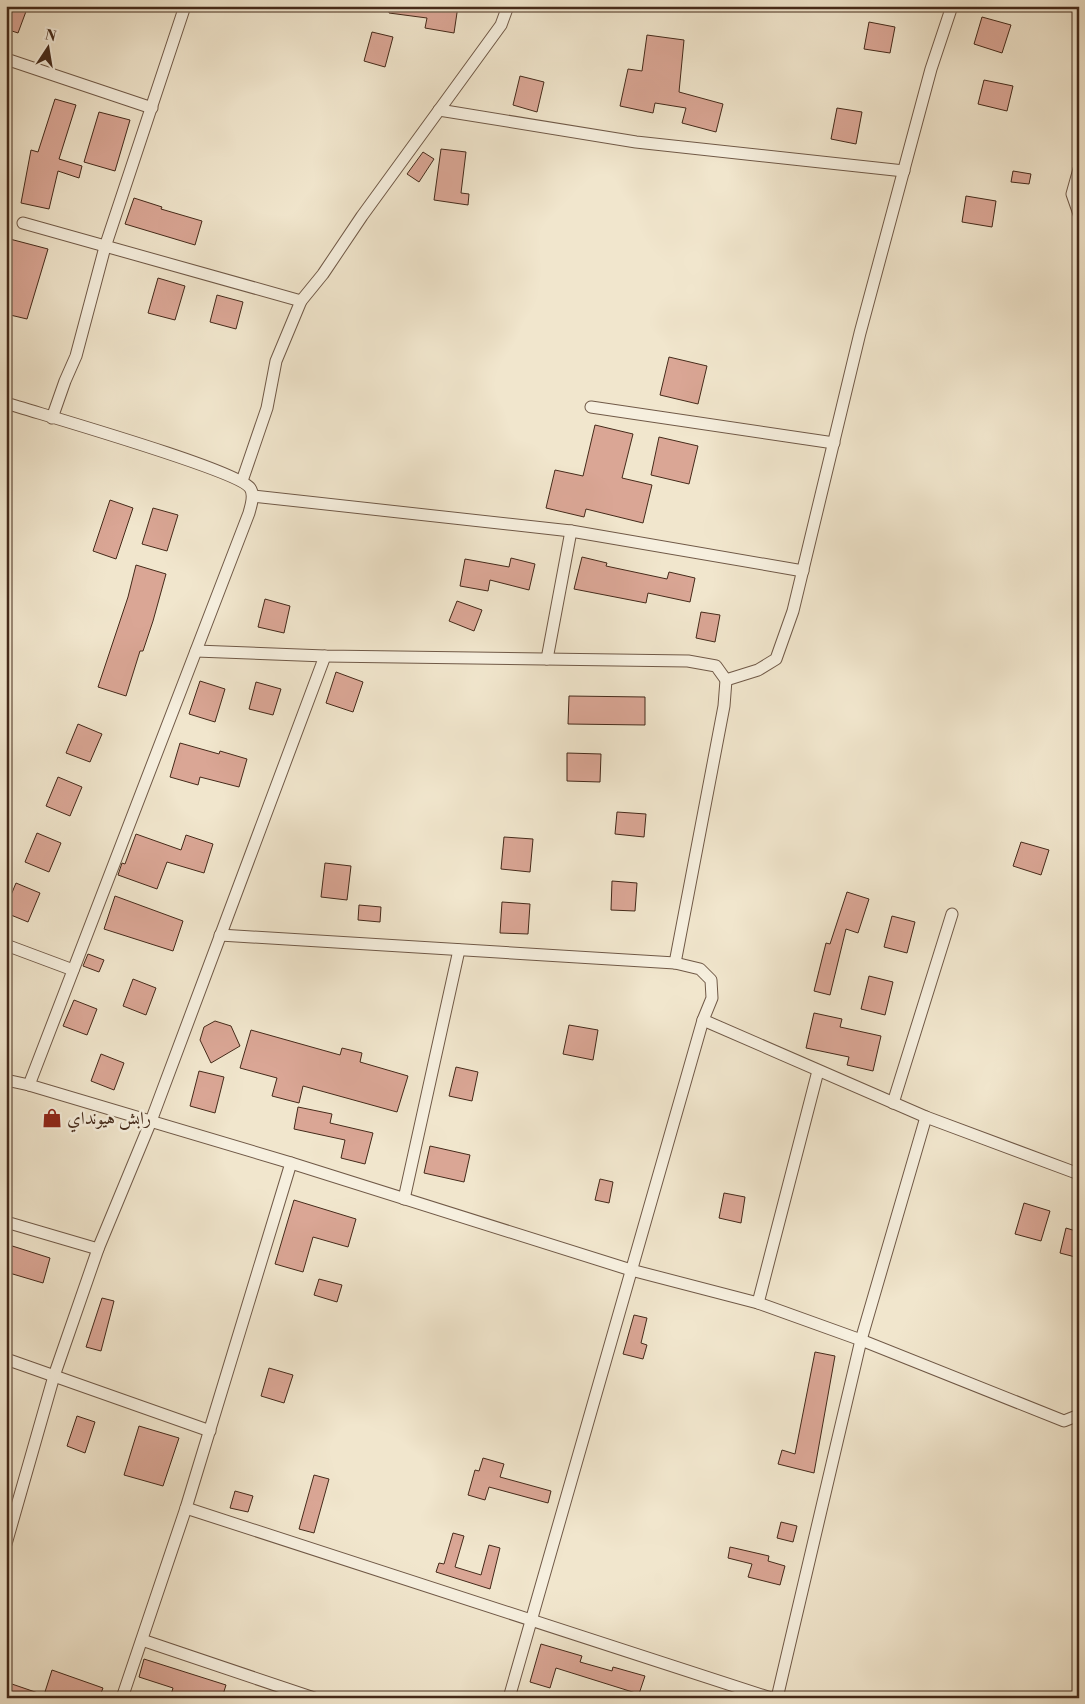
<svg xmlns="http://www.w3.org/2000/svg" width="1085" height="1704" viewBox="0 0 1085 1704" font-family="'Libre Bodoni',Amiri,serif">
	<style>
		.building { fill: #daa695; stroke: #452a1a }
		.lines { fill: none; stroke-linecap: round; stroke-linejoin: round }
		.street-casing { stroke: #705947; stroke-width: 13 }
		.street { stroke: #f6efde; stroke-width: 11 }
		.labels { text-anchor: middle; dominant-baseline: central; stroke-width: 5; stroke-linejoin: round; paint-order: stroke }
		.poi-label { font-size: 18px; fill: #452a1a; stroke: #f6efde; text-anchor: start }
	</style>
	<rect width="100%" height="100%" fill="#f1e6cd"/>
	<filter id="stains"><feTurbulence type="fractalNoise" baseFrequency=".004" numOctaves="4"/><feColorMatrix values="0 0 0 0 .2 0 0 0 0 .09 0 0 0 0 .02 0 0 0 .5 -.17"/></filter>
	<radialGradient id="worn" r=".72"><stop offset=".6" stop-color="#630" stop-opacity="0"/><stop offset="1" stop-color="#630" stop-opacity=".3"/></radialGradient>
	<g class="building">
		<polygon points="6,6 28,6 18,33 6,29"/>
		<polygon points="389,6 458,6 454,33 425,28 427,18 389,13"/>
		<polygon points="982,17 1011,25 1002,53 974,44"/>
		<polygon points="869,22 895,27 890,53 864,49"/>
		<polygon points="372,32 393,37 385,67 364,61"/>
		<polygon points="647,35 684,40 679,92 723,104 716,132 682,123 686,108 655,103 653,113 620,106 628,69 642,71"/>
		<polygon points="520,76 544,82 537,112 513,105"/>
		<polygon points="984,80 1013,86 1007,111 978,104"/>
		<polygon points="55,99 76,105 59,159 82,166 79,178 58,171 49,209 21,203 31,150 38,152"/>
		<polygon points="837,108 862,112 856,144 831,139"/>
		<polygon points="99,112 130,120 115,171 84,162"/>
		<polygon points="441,149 466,152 461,193 469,194 468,205 434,200"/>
		<polygon points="423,152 434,159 419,182 407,174"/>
		<polygon points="1013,171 1031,174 1029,184 1011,182"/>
		<polygon points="966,196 996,201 992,227 962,222"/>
		<polygon points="134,198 162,207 161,209 202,221 195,245 125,224"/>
		<polygon points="6,238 48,249 27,319 6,314"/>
		<polygon points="158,278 185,286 175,320 148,313"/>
		<polygon points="217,295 243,302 236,329 210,322"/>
		<polygon points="669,357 707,366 698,404 660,395"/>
		<polygon points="595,425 633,434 622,478 652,485 643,523 586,509 584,517 546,508 555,470 583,476"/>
		<polygon points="659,437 698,446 689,484 651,475"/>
		<polygon points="110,500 133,508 116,559 93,551"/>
		<polygon points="153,508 178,515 167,551 142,544"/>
		<polygon points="582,557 607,563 606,566 667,579 669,572 695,578 690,602 648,593 646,603 574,589"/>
		<polygon points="511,558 535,564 529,590 490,580 488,591 460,586 465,559 509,567"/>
		<polygon points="136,565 166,574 153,621 143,651 140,651 126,696 98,687 128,597"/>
		<polygon points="265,599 290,606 284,633 258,627"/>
		<polygon points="457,601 482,610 474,631 449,621"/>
		<polygon points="701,612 720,615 715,642 696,638"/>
		<polygon points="336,672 363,682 353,712 326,703"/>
		<polygon points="200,681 225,689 215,722 189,714"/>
		<polygon points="256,682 281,689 273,715 249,709"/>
		<polygon points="569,696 645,697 645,725 568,724"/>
		<polygon points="78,724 102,734 90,762 66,753"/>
		<polygon points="180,743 219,754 220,751 247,759 239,787 200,777 198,785 170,777"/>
		<polygon points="567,753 601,754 600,782 567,781"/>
		<polygon points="58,777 82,787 70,816 46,806"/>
		<polygon points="617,812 646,814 644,837 615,834"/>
		<polygon points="37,833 61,843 49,872 25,862"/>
		<polygon points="136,834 181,850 186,835 213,844 204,873 167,862 157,889 118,875 122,863 125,864"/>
		<polygon points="504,837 533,839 530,872 501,869"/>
		<polygon points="1021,842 1049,850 1041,875 1013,866"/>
		<polygon points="325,863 351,866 347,900 321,897"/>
		<polygon points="612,881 637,883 635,911 611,910"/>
		<polygon points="16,883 40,893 28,922 6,913 6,907"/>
		<polygon points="847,892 869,899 858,933 846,929 830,995 814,991 826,943 830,944"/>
		<polygon points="115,896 183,921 173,951 104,929"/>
		<polygon points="502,902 530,904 528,934 500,933"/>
		<polygon points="359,905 381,907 380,922 358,920"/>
		<polygon points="892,916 915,922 907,953 884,947"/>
		<polygon points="88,954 104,960 99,972 83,966"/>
		<polygon points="869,976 893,982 885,1015 861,1009"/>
		<polygon points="133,979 156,988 146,1015 123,1006"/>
		<polygon points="74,1000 97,1009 87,1035 63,1026"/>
		<polygon points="814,1013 842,1019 840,1027 881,1036 873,1071 847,1065 849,1057 806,1048"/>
		<polygon points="215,1021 231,1026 240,1046 211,1063 200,1040 204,1027"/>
		<polygon points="569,1025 598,1030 593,1060 563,1054"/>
		<polygon points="251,1030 340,1055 342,1048 362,1053 360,1062 408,1076 397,1112 303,1086 299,1103 272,1096 277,1078 240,1068"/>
		<polygon points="101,1054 124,1063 114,1090 91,1081"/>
		<polygon points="456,1067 478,1072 472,1101 449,1096"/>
		<polygon points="199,1071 224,1077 215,1113 190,1106"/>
		<polygon points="298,1107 332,1114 330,1123 373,1133 365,1164 341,1158 345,1140 294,1129"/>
		<polygon points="430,1146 470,1155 464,1182 424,1173"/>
		<polygon points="600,1179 613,1182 609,1203 595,1200"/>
		<polygon points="724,1193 745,1197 741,1223 719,1218"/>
		<polygon points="294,1200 356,1219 348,1247 313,1237 303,1272 275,1264"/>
		<polygon points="1024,1203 1050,1211 1041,1241 1015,1234"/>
		<polygon points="1066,1228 1079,1232 1079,1258 1060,1253"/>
		<polygon points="6,1244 50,1258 43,1283 6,1272"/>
		<polygon points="319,1279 342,1285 337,1302 314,1295"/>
		<polygon points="102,1298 114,1301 101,1351 86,1347"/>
		<polygon points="634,1315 647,1318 641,1343 647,1345 643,1359 623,1354"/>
		<polygon points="815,1352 835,1356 814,1473 778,1464 782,1450 795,1454"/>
		<polygon points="269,1368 293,1375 284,1403 261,1396"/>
		<polygon points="77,1416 95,1422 85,1453 67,1446"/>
		<polygon points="139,1426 179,1438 163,1486 124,1475"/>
		<polygon points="483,1458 504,1464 500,1477 551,1491 548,1503 489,1487 485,1500 468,1495 475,1470 479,1471"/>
		<polygon points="314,1475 329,1479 314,1533 299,1529"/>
		<polygon points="235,1491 253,1496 248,1512 230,1508"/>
		<polygon points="781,1522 797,1526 793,1542 777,1538"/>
		<polygon points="453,1533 464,1536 455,1567 481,1575 489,1545 500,1548 490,1589 436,1572 439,1563 444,1564"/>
		<polygon points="730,1547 769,1556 768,1561 785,1566 780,1585 748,1577 752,1564 728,1558"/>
		<polygon points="541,1644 582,1656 580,1662 612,1671 613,1667 645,1676 639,1694 556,1668 550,1688 530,1682"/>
		<polygon points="144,1659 226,1685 222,1698 170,1698 173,1688 139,1677"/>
		<polygon points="52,1670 103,1688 99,1698 6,1698 6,1682 44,1695"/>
	</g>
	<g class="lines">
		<defs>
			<g id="street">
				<polyline points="6,59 152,108"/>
				<polyline points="439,110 636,142 904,171"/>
				<polyline points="1079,169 1072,194 1079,214"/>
				<polyline points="23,223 301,301"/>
				<path d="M6,403c34,11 232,67 244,85 5,7 1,17 -1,25l-220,572 -23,-5"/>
				<polyline points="591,407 834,443"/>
				<polyline points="52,418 65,381 76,356 105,247 185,6"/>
				<polyline points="242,481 267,408 276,361 301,301 323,274 362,216 501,25 508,6"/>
				<polyline points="253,496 571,531 803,571"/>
				<polyline points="196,651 325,656 688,661 716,666 726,680 724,706 675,963"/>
				<polyline points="547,659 571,531"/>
				<polyline points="726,680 758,670 776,659 793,611 860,333 931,69 952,6"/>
				<polyline points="220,935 675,963 700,969 711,980 712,998 703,1020 509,1698"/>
				<polyline points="6,945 73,970"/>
				<polyline points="703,1020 926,1117 1079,1174"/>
				<polyline points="29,1085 291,1163 631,1270 758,1303 861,1340 1064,1421 1079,1415"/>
				<polyline points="893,1103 952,914"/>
				<polyline points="404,1199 459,950"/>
				<polyline points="6,1222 98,1249"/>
				<polyline points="758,1303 818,1071"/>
				<polyline points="6,1359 210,1431"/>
				<polyline points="186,1508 771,1698"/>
				<polyline points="6,1544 54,1376 98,1249 151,1121 325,656"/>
				<polyline points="142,1640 314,1698"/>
				<polyline points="122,1698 186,1508 291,1163"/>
				<polyline points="777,1698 861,1340 926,1117"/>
			</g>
		</defs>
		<use href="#street" class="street-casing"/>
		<use href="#street" class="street"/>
	</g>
	<defs>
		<symbol id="shop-bare" viewBox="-9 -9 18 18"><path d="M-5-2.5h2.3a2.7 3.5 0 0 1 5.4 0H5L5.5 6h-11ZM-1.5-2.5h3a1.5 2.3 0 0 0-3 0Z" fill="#8f2418" stroke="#f6efde" stroke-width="2.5" paint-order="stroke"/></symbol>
	</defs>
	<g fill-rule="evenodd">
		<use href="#shop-bare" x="38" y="1104" width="28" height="28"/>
	</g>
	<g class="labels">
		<g class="poi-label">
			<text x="67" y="1118">رابش هيونداي</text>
		</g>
	</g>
	<rect width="1085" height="1704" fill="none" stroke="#f1e6cd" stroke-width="25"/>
	<rect x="8" y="8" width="1070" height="1689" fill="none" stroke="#452a1a" stroke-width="2.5"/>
	<rect x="12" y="12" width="1060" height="1679" fill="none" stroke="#452a1a"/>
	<g transform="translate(48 48) rotate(12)" stroke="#f6efde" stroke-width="4" paint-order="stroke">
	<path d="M0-4L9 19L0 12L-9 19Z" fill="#452a1a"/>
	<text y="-8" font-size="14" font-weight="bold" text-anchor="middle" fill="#452a1a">N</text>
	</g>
	<rect width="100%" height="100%" filter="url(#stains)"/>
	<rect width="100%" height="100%" fill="url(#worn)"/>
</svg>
